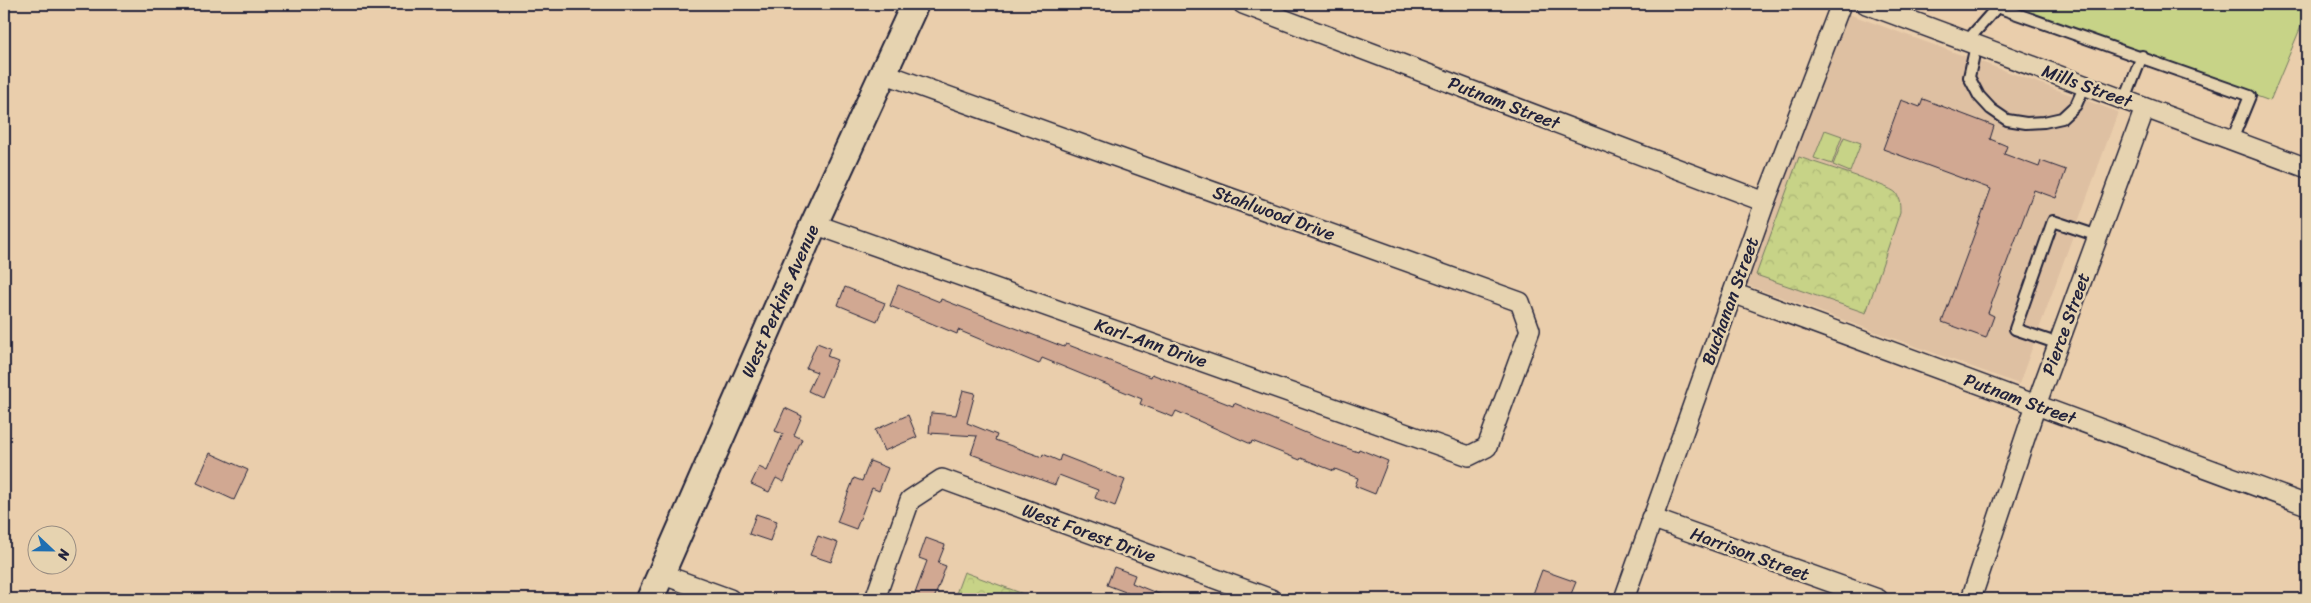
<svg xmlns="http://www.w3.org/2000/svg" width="2311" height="603" viewBox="0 0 2311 603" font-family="Sriracha,sans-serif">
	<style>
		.built { fill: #dec0a2 }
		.grass { fill: #c7d387; stroke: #747a61 }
		.park { fill: url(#park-crowns); stroke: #747a61 }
		.building { fill: #d1a892; stroke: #22223b }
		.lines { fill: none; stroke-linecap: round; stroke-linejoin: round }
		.lane-casing { stroke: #22223b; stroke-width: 14 }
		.street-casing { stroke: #22223b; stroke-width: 22 }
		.secondary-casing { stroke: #22223b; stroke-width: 30 }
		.lane { stroke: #e6d3b0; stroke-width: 10 }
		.street { stroke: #e6d3b0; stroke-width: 19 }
		.secondary { stroke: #e6d3b0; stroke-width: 26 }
		.labels { text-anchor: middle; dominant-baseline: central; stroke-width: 5; stroke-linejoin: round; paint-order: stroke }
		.street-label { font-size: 18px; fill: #22223b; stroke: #e6d3b0 }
	</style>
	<defs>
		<pattern id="park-crowns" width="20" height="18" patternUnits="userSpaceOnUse" patternTransform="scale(1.25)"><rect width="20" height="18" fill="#c7d387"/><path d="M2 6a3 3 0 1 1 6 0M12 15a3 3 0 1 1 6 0" fill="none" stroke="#abb575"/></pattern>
	</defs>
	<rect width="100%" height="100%" fill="#eaceac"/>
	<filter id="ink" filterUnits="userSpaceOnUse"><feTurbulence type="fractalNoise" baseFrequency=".02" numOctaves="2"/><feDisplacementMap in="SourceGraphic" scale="10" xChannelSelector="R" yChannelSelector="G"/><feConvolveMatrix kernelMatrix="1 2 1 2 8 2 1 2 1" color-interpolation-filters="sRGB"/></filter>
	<g filter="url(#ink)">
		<polygon class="built" points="1846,13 2118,112 2019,384 1747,285"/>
		<g class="grass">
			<polygon points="2000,4 2307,4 2307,12 2270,101"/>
			<polygon points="1825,130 1842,136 1832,164 1814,158"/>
			<polygon points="1844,137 1861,143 1850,172 1833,165"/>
		</g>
		<g class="park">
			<path d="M1799,157c16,6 90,28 97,36 4,6 4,12 4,19l-34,101 -110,-38z"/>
			<polygon points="964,572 1037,599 954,599"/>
		</g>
		<g class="building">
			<polygon points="1923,99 1994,126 1990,139 2007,146 2004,154 2039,167 2041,161 2066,170 2056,198 2034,190 1988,313 1994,316 1986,338 1942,322 1991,189 1883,149 1901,100 1920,107"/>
			<polygon points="898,285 940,302 941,299 1064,347 1066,344 1151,377 1152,374 1233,406 1234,403 1318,438 1358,452 1359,449 1388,461 1375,494 1355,486 1358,478 1335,469 1334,471 1301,458 1300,460 1252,441 1251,444 1176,411 1173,417 1140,404 1142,399 1042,358 1039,364 958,330 957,334 890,306"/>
			<polygon points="845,287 885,303 877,321 838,305"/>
			<polygon points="817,343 830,348 827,356 837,360 821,397 808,391 817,372 806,368"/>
			<polygon points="963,390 975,393 967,423 997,435 995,440 1042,457 1043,454 1059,461 1061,455 1125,480 1115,506 1095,498 1098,490 1059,475 1055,485 971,454 977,436 929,433 931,413 956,415"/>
			<polygon points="785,408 802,416 794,435 802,439 784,482 776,478 769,492 751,484 759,467 767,471 783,434 775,431"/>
			<polygon points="908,415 917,437 884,451 875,430"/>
			<polygon points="210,453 248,470 234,500 197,483"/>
			<polygon points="870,461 888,468 879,491 872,488 856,529 837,522 854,478 862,481"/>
			<polygon points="756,514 777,521 770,541 749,534"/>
			<polygon points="818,536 838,543 831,562 810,555"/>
			<polygon points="926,538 945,545 938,563 946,566 934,599 913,599 927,561 919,558"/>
			<polygon points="1114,567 1135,575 1132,583 1171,599 1126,599 1128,593 1107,585"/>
			<polygon points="1542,570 1576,582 1569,599 1548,599 1533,594"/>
		</g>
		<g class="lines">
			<defs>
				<g id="lane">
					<polyline points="1967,41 1997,7 2250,96 2232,140"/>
					<polyline points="1976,45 1969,77 1979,96 1991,109 2007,120 2026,123 2044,122 2062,118 2076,105 2085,85"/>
					<polyline points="2125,100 2142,56"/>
					<polyline points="2059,344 2015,329 2053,221 2098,236"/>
				</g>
				<g id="street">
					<polyline points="1243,4 1765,202"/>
					<polyline points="1866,4 2307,168"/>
					<polyline points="814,224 1469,456 1487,447 1530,330 1520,302 883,73"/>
					<polyline points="1733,293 2307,505"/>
					<polyline points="1651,518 1878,599"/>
					<polyline points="661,574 730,599"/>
					<polyline points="875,599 910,500 942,479 1271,599"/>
					<polyline points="1624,599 1765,202 1841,4"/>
					<polyline points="1971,599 2036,405 2145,108"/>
				</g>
				<polyline id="secondary" points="650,599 814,224 915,4"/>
			</defs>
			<use href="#lane" class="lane-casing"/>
			<use href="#street" class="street-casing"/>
			<use href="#secondary" class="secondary-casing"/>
			<use href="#lane" class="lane"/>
			<use href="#street" class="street"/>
			<use href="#secondary" class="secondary"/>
		</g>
	</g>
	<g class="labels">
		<g class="street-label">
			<text transform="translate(2087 86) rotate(20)">Mills Street</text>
			<text transform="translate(1504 103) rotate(21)">Putnam Street</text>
			<text transform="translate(1274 213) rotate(20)">Stahlwood Drive</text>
			<text transform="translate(780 301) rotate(-66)">West Perkins Avenue</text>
			<text transform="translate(1730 301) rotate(-70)">Buchanan Street</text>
			<text transform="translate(2066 324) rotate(-70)">Pierce Street</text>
			<text transform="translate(1151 343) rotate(19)">Karl-Ann Drive</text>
			<text transform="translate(2020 399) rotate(20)">Putnam Street</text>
			<text transform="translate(1089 533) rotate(20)">West Forest Drive</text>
			<text transform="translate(1750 554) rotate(20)">Harrison Street</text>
		</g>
	</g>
	<rect width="2311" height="603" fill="none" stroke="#e6d3b0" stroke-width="20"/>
	<rect x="10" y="10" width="2291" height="583" fill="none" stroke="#22223b" stroke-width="2" filter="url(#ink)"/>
	<g transform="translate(52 550) rotate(112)"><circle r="24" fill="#e6d3b0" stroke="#988c81"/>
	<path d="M0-4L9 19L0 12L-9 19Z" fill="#1f6fb2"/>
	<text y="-8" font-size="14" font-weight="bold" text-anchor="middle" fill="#22223b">N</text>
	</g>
</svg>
